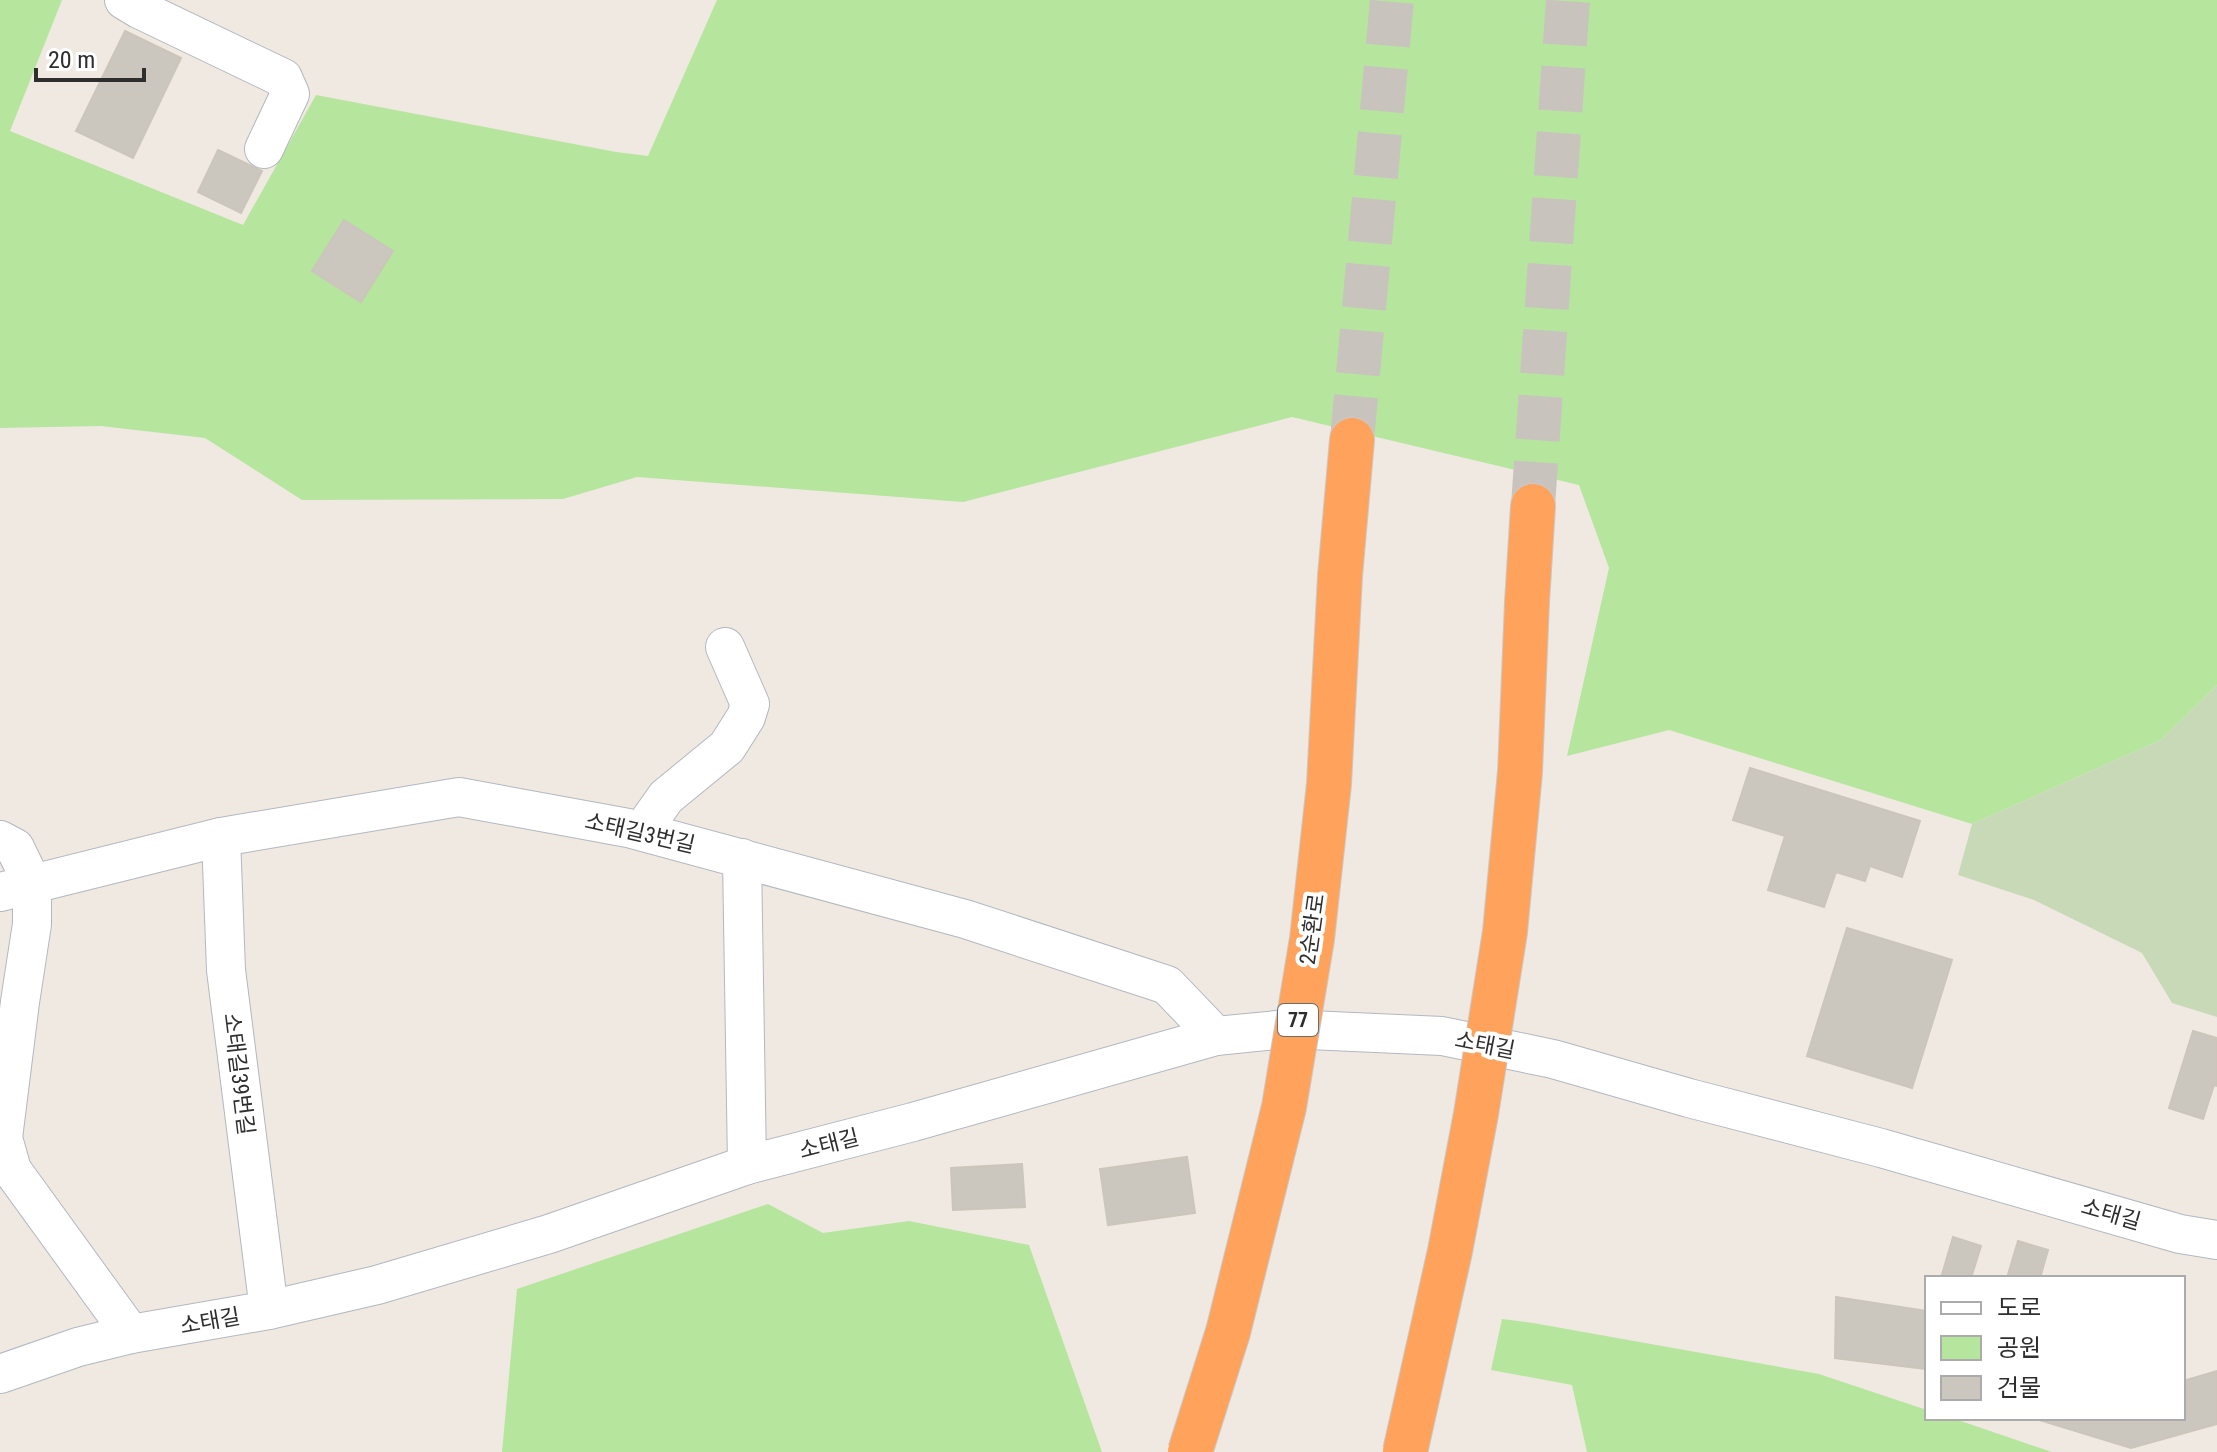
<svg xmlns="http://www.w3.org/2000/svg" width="2217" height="1452" viewBox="0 0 2217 1452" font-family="'Roboto Condensed','Noto Sans KR',sans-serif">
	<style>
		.green { fill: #b6e59e }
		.cemetery { fill: #c8d9b8 }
		.building { fill: #cbc7bf; stroke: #cbc5ba; stroke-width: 2 }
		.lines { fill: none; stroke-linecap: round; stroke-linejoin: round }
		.highway-tunnel { stroke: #c8c4bd; stroke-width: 44; stroke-dasharray: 44 22; stroke-linecap: butt }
		.minor-casing { stroke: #b4b7c1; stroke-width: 40 }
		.highway-casing { stroke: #c9c9c9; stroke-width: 46 }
		.minor { stroke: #fff; stroke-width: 38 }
		.highway { stroke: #ffa35c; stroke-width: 44 }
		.highway-bridge-casing { stroke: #c9c9c9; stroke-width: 46; stroke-linecap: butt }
		.highway-bridge { stroke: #ffa35c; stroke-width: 44 }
		.labels { text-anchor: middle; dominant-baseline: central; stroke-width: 8; stroke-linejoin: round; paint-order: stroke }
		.shield { fill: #fff; stroke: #6d6d6d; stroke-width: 2 }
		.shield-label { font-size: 20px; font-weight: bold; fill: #2e2e2e }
		.street-label { font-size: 22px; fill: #2e2e2e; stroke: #fff }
	</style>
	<rect width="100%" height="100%" fill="#efe9e1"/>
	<g class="green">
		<polygon points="0,0 62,0 10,131 243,225 316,95 616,152 648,156 717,0 2217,0 2217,685 2161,740 1972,824 1669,730 1567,756 1609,568 1579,485 1292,417 963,502 637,477 563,499 302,500 205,438 101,426 0,428"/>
		<polygon points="768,1204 823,1233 909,1221 1029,1245 1102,1452 502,1452 517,1289"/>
		<polygon points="1502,1319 1533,1323 1819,1374 1927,1410 1927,1418 1952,1418 2052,1452 1587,1452 1572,1385 1491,1370"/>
	</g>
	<polygon class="cemetery" points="2217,685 2217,1017 2172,1003 2142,953 2034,900 1958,875 1972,824 2161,740"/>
	<g class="building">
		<polygon points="125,31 181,58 133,158 76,131"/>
		<polygon points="218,150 262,171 241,213 198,192"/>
		<polygon points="344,220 393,251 361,302 312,271"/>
		<polygon points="1750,768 1920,821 1902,877 1870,866 1865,881 1836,872 1824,907 1768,890 1785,836 1733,820"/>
		<polygon points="1847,928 1952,960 1912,1088 1807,1056"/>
		<polygon points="2193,1031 2217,1038 2217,1086 2214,1085 2203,1119 2169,1108"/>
		<polygon points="1187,1157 1195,1213 1108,1225 1100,1169"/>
		<polygon points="1022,1164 1025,1207 953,1210 951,1168"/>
		<polygon points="1953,1237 1981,1246 1971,1278 1941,1278"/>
		<polygon points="2018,1241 2048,1250 2040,1278 2007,1278"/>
		<polygon points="1836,1297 1927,1311 1927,1369 1835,1358"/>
		<polygon points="2217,1371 2217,1424 2131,1448 2033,1418 2183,1418 2183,1381"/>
	</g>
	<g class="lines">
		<g class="highway-tunnel">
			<polyline points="1352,440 1392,0"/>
			<polyline points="1533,506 1568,0"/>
		</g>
		<defs>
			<g id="minor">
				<polyline points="124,0 139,9 283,78 290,94 264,149"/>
				<polyline points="642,831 666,797 727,747 746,717 750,704 725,647"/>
				<polyline points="221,837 226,970 269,1310"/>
				<polyline points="0,840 15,848 32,883 32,924 20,1002 3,1138 12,1170 131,1334"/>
				<polyline points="742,858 747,1165"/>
				<polyline points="0,892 221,837 459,797 628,828 965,919 1167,985 1216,1036"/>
				<polyline points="0,1374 78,1347 131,1334 269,1310 377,1285 549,1234 747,1165 913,1122 1216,1036 1287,1029 1442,1036 1553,1059 1689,1098 1881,1148 2180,1234 2217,1240"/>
			</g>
			<g id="highway">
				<polyline points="1340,576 1352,440"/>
				<polyline points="1527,602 1533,506"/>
			</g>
		</defs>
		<use href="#minor" class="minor-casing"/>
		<use href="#highway" class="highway-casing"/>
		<use href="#minor" class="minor"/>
		<use href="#highway" class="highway"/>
		<defs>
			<g id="highway-bridge">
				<polyline points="1190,1452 1228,1332 1284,1107 1312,939 1329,784 1340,576"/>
				<polyline points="1405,1452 1450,1251 1476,1114 1505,932 1520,772 1527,602"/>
			</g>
		</defs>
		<use href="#highway-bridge" class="highway-bridge-casing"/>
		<use href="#highway-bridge" class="highway-bridge"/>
	</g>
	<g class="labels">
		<rect class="shield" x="1278" y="1004" width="40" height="32" rx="6"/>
		<g class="shield-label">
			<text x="1298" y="1020">77</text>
		</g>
		<g class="street-label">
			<text transform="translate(640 833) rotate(13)">소태길3번길</text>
			<text transform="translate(1312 929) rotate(-82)">2순환로</text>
			<text transform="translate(1485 1045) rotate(11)">소태길</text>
			<text transform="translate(239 1074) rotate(83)">소태길39번길</text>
			<text transform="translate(829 1144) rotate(-14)">소태길</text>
			<text transform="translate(2111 1214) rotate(16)">소태길</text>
			<text transform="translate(210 1321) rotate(-10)">소태길</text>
		</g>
	</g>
	<rect x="1925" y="1276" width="260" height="144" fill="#ffffff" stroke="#ababab" stroke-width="2"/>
	<rect x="1941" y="1302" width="40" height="12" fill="#ffffff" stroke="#ababab" stroke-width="2"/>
	<text x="1997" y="1316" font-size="24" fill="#2e2e2e">도로</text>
	<rect x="1941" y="1336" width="40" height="24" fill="#b6e59e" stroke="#ababab" stroke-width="2"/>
	<text x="1997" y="1356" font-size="24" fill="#2e2e2e">공원</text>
	<rect x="1941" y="1376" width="40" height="24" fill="#cbc7bf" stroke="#ababab" stroke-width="2"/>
	<text x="1997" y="1396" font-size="24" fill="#2e2e2e">건물</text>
	<path d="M36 68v12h108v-12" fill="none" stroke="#2e2e2e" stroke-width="4"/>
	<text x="48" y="68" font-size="24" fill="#2e2e2e" stroke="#ffffff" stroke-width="6" paint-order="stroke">20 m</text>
</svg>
